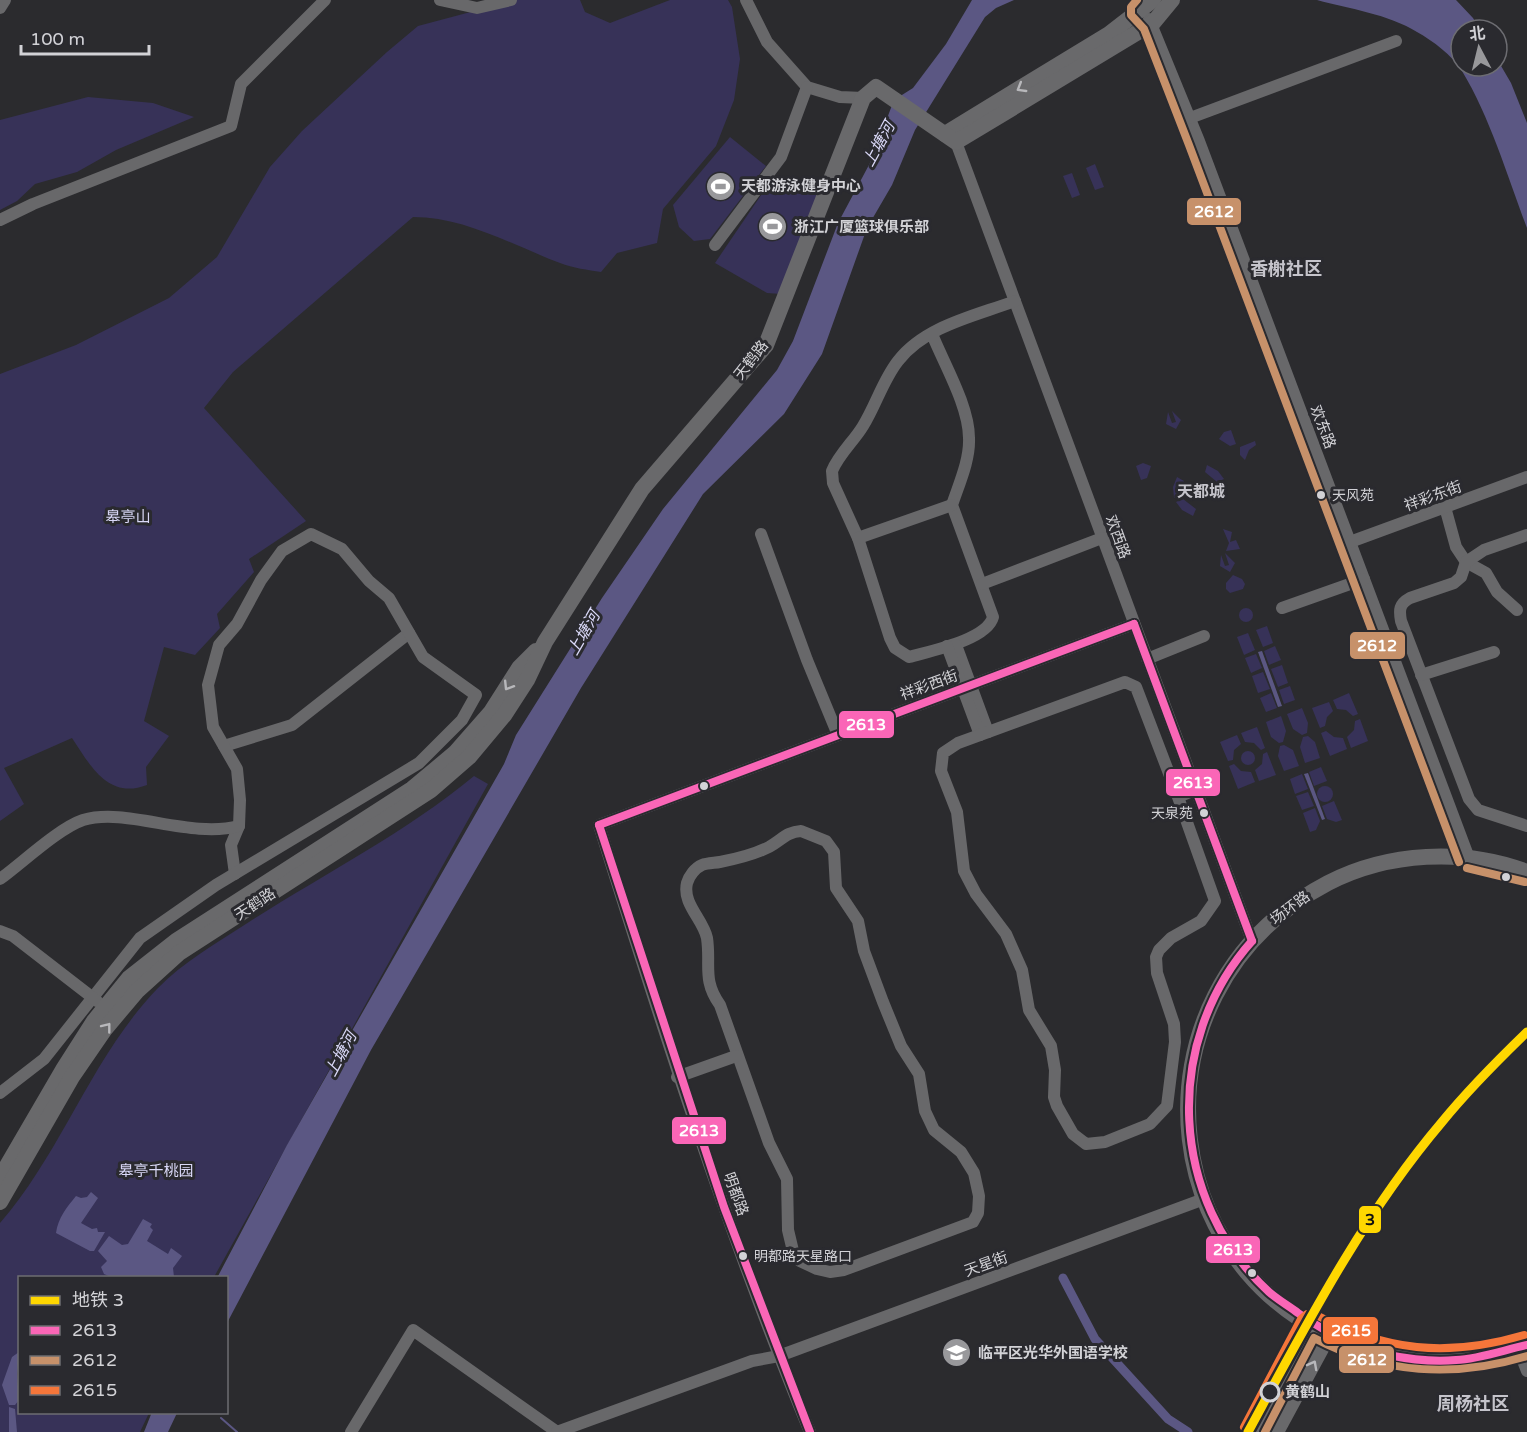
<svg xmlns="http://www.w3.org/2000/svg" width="1527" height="1432" viewBox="0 0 1527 1432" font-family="'Varela Round','Noto Sans SC',sans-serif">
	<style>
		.green { fill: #373258 }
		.water { fill: #5b5783 }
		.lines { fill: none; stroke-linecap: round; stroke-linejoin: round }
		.stream { stroke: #5b5783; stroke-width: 2 }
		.canal { stroke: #5b5783; stroke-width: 9 }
		.minor { stroke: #68686a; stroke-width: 12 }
		.major { stroke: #69696b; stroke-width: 16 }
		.bus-1-casing { stroke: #2a2a2f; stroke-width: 12 }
		.bus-2-casing { stroke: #2a2a2f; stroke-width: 12 }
		.bus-3-casing { stroke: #2a2a2f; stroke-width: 12 }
		.bus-1 { stroke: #fa66b7; stroke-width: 8 }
		.bus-2 { stroke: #c7916a; stroke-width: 8 }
		.bus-3 { stroke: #f5763a; stroke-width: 8 }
		.metro-1-casing { stroke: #2a2a2f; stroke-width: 14 }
		.metro-1 { stroke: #ffd700; stroke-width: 9 }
		.oneway { stroke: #b8b8bb }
		.bus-dot { fill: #d2d2d6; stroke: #2a2a2f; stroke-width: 2 }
		.stop-dot { fill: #2a2a2f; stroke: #d2d2d6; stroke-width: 3 }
		.labels { text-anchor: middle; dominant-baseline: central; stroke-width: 6; stroke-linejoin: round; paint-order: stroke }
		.bus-label { font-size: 14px; fill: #d2d2d6; stroke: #2a2a2f; text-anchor: start }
		.poi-label { font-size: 15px; font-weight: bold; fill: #d2d2d6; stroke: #2a2a2f; text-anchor: start }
		.street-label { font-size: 15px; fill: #d2d2d6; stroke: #2a2a2f }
		.park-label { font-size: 15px; fill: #d9d8f7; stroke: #2a2a2f }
		.stop-label { font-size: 15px; font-weight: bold; fill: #d2d2d6; stroke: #2a2a2f; text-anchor: start }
		.water-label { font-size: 16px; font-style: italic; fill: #dbdaf9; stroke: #2a2a2f }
		.neighbourhood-label { font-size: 16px; font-weight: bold; fill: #c5c4cb; stroke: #2a2a2f }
		.quarter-label { font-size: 18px; font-weight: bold; fill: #c5c4cb; stroke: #2a2a2f }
		.line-badge { stroke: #2a2a2f; stroke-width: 2 }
		.badge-label { font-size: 16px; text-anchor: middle; font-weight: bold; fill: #fff }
		.pale-badge-label { font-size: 16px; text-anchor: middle; font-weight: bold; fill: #111 }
	</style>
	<rect width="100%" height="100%" fill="#2b2b2e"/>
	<g class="green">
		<path d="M516,0h64l5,12 25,11 60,-23h58l4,7 8,52 -6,41 -18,46 -53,63 -6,34 -40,10 -16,19c-13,-2 -28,-4 -41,-9 -48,-18 -95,-46 -147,-46l-180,155 -29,36 102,113 -57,38 5,13 -37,42 3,14 -25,27 -31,-8 -20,74 25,15 -23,31 1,18c-39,15 -57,-20 -75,-47l-68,30 20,36 -24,17v-447l76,-29 93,-47 48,-41 53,-90 32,-36 85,-79 31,-26z"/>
		<polygon points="88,97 153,103 194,117 116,150 77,172 35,184 17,201 0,210 0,120"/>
		<polygon points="730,137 766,166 710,239 694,241 679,227 673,205"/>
		<polygon points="1095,164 1104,187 1095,190 1086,168"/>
		<polygon points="1072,173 1080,195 1072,198 1063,176"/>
		<polygon points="774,176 820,191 781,294 767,293 715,263"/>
		<polygon points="1172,411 1181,420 1176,429 1166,424 1168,412 1172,423 1176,422"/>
		<polygon points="1231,430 1236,444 1230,446 1219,439 1224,432"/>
		<polygon points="1255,441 1256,445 1249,450 1245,460 1240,455 1240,447"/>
		<polygon points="1143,463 1151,466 1147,478 1141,480 1136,466"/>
		<polygon points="1207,465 1218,471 1224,479 1217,482 1205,472"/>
		<polygon points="1177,477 1184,481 1182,496 1174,498 1173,487"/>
		<polygon points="1183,499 1196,509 1193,516 1182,510 1176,502"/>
		<polygon points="1223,529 1232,532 1230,542 1236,540 1240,549 1226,551 1229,543"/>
		<polygon points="1225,553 1235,563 1230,572 1220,566 1221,555 1225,566 1229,565"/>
		<polygon points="1233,575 1242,579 1245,584 1243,589 1230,593 1226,589 1226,583"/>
		<circle cx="1246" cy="615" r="7"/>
		<polygon points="1267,626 1273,643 1263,647 1256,630"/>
		<polygon points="1248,633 1255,650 1244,655 1237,637"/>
		<polygon points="1275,646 1281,660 1269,665 1264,651"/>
		<polygon points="1256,654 1262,668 1251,673 1245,658"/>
		<polygon points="1282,665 1288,683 1278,687 1271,669"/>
		<polygon points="1263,672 1270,689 1258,693 1252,676"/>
		<polygon points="1290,686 1295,700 1284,704 1279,690"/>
		<polygon points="1271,693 1277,708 1266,712 1260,698"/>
		<polygon points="1349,693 1358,714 1353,716 1346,710 1337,709 1333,700"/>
		<polygon points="1329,702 1333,711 1327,717 1325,726 1320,728 1312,708"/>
		<polygon points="1302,708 1308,723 1307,733 1302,735 1293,729 1287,714"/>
		<polygon points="1281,716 1286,731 1283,742 1279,743 1271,737 1266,722"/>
		<polygon points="1360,719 1368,741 1351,748 1347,737 1354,730 1355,721"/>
		<polygon points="1257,727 1265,748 1261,750 1254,743 1245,742 1241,733"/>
		<polygon points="1326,731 1334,737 1343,738 1347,749 1330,756 1321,733"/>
		<polygon points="1237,735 1241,744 1234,750 1233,760 1228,761 1220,742"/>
		<polygon points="1308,736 1315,742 1320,758 1305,763 1300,747 1303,737"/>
		<polygon points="1284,745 1293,750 1299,766 1284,771 1278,756 1280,746"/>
		<circle cx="1248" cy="758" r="7"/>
		<polygon points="1267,752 1276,775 1259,781 1255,770 1262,764 1263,754"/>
		<polygon points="1234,764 1241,771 1251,772 1255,782 1238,789 1229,766"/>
		<polygon points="1321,767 1327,781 1314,786 1309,772"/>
		<polygon points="1302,774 1308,789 1295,794 1290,779"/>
		<path d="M474,776l14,8 -274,493 -194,1v134l129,1 -9,19h-140v-209c62,-71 91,-165 157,-234 26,-27 60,-46 92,-67 75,-48 156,-89 225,-146z"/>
		<circle cx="1325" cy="794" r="8"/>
		<polygon points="1308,792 1314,806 1302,810 1296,796"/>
		<polygon points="1334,801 1342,820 1336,822 1327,819 1322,806"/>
		<polygon points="1315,808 1320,821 1316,830 1310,832 1303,813"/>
	</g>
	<g class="water">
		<polygon points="972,0 1014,0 996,8 985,17 915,130 892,185 867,228 822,354 784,414 703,494 581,688 371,1050 227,1323 226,1278 217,1278 287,1145 504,764 516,735 602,598 663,509 777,370 793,341 838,223 870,163 894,100 913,88 946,44"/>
		<path d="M1317,0h139l17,18 7,12h-19v36h36v-7l14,24 16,40v105c-19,-50 -37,-111 -65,-157 -10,-16 -29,-30 -45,-39 -29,-18 -67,-23 -100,-32z"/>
		<polygon points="1262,651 1282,706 1278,707 1258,652"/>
		<polygon points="1308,773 1325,819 1322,820 1304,774"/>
		<path d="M91,1192l7,6 -17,25 11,6 5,-1 1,4h7l-11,19h-4l-34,-18c2,-15 11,-26 20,-37l5,2 6,-1z"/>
		<polygon points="143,1219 152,1224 150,1227 153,1230 147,1241 168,1254 171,1248 182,1256 173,1268 174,1277 111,1277 104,1274 101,1267 107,1261 98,1251 109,1236 122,1245 128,1244"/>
		<polygon points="19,1352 17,1374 19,1400 15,1405 9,1405 2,1385 12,1357"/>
		<polygon points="9,1407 15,1409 17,1432 9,1432"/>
		<polygon points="152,1412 177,1412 177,1413 168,1432 144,1432"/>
	</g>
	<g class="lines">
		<polyline class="stream" points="221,1418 237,1432"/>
		<polyline class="canal" points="1063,1278 1095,1339 1168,1419 1188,1432"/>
		<g class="minor">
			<polyline points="440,0 477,8 511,0"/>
			<polyline points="746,0 767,42 807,87 840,97 863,98"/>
			<polyline points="0,8 5,0"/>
			<polyline points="1149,19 1199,141 1469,858"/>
			<polyline points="1190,118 1396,41"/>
			<polyline points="956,142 1252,941"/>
			<polyline points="0,220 33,204 231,126 241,84 325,0"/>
			<polyline points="715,245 781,157 807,87"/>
			<path d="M932,334c12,30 37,72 37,104 1,22 -10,46 -17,67l41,112c-6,23 -63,34 -84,40l-14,-9 -5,-10 -32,-100 -25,-55 -1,-12c7,-17 22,-30 31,-45 13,-21 20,-46 35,-65 27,-35 77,-45 117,-60"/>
			<polyline points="1445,507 1456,547 1466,562 1486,573 1497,592 1517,610"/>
			<polyline points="761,534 807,660 838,735"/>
			<path d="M1527,535l-43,15 -18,12 -5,15 -7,6 -44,15c-11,6 -11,12 -9,23l68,178 9,11 49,16"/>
			<polyline points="858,538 952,505"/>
			<polyline points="1350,542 1527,477"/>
			<polyline points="982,584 1102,538"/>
			<polyline points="1282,608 1364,579"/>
			<polyline points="956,645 988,732"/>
			<polyline points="947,646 980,735"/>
			<polyline points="1147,659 1204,636"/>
			<polyline points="1421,675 1494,652"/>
			<polyline points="224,746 292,725 409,633"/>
			<polyline points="1178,797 1136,687 1125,682 958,743 943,753 941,771 957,812 964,871 976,894 1006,934 1022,970 1029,1010 1051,1046 1055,1070 1054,1097 1057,1106 1073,1134 1086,1144 1105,1142 1150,1124 1167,1106 1175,1042 1174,1024 1157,973 1156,957 1159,950 1171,938 1201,921 1215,901 1178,797 1195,790"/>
			<path d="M801,831l25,10 8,11 2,36 22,33 6,30 19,51 18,44 18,28 6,37 9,19 27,22 13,21 5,23 -1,17 -5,9 -129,48 -14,2 -13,-3 -17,-8 -7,-10 -5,-21 -1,-51 -18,-36 -49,-138c-18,-25 -9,-40 -13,-67 -4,-19 -25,-34 -20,-55 2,-7 8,-15 15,-18 5,-2 12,-2 18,-3 16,-3 35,-8 49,-15 13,-7 17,-15 32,-16z"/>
			<polyline points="235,874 231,845 239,826"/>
			<path d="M0,879c22,-16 59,-51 83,-59 44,-13 106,19 156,6l1,-26 -3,-31 -24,-42 -5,-42 11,-40 18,-21 24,-44 21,-29 29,-17 31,15 27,32 20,17 34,59 53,38 -14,25 -43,43 -203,122 -76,53 -96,121 -44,34"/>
			<polyline points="0,931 13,936 97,1001"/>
			<polyline points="677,1077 736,1056"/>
			<polyline points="1518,1348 1527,1371"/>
			<polyline points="351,1432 413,1330 557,1432"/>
			<polyline points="557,1432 752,1361 779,1356 1204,1199"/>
			<path d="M810,1432c-82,-198 -147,-402 -211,-607l535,-201"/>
		</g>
		<g class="major">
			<polyline points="945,134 1109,34 1153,0"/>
			<path d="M1527,872c-63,-24 -139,-20 -199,11 -210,110 -177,415 55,471 47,11 99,8 144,-9"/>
			<polyline points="0,1178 64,1068 94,1021 129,978 176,941 412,789 455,753 491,712 519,668 536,651"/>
			<polyline points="0,1202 72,1077 105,1029 137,991 179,953 431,790 469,757 505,714 527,680 545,642 642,489 766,345 863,98 876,87 956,142 1153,23 1172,0"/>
			<polyline points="1253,1432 1310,1324"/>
			<polyline points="1276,1432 1329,1334"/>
		</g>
		<defs>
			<g id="bus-1">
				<polyline points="1134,624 1252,941"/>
				<polyline points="599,825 724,1207 810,1432"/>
				<polyline points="599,825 1134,624"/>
				<path d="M1252,941c-90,101 -83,259 17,351 9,8 20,14 29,21 26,18 59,36 90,42 20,4 48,7 68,5 23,-1 48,-10 71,-15"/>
			</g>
			<g id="bus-2">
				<polyline points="1137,0 1131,7 1131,15 1144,29 1189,145 1459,862"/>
				<polyline points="1467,868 1525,882"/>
				<path d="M1265,1432l49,-94c68,36 141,40 213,18"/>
			</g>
			<path id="bus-3" d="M1244,1427l57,-108 6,-5h7c72,37 132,44 210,21"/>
		</defs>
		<use href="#bus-1" class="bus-1-casing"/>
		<use href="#bus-2" class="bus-2-casing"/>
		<use href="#bus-3" class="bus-3-casing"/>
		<use href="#bus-1" class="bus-1"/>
		<use href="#bus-2" class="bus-2"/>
		<use href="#bus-3" class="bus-3"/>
		<defs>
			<path id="metro-1" d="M1248,1432c58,-107 115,-217 194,-310 26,-32 55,-61 85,-90"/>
		</defs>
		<use href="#metro-1" class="metro-1-casing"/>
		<use href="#metro-1" class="metro-1"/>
	</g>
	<defs><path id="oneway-chevron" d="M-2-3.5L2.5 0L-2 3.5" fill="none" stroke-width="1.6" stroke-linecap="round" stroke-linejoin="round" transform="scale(1.5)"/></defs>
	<g class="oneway">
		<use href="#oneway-chevron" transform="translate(1021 88) rotate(149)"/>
		<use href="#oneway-chevron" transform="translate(508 686) rotate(122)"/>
		<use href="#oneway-chevron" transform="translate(107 1027) rotate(-52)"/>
		<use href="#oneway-chevron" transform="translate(1313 1365) rotate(-62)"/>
	</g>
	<defs>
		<symbol id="stadium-disc" viewBox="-11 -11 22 22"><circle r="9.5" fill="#98989b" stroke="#2a2a2f"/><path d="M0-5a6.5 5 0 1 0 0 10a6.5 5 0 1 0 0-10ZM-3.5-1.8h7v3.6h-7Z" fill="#fff"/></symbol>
		<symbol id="school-disc" viewBox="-11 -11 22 22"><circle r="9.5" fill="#98989b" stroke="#2a2a2f"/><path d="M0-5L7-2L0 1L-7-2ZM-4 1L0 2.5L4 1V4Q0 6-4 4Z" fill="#fff"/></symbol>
	</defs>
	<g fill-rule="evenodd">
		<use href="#stadium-disc" x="704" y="170" width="33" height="33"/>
		<use href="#stadium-disc" x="756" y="210" width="33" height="33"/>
		<use href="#school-disc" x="940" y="1336" width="33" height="33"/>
	</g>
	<g class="bus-dot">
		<circle cx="1321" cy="495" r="5"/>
		<circle cx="704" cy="786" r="5"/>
		<circle cx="1204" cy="813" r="5"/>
		<circle cx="1506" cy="877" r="5"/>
		<circle cx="743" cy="1256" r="5"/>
		<circle cx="1252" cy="1273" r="5"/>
	</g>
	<circle class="stop-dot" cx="1270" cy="1392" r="9"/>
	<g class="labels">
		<g class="bus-label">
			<text x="1332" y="495">天风苑</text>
			<text x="1193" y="813" text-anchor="end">天泉苑</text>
			<text x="754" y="1256">明都路天星路口</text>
		</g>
		<g class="poi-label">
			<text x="741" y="186">天都游泳健身中心</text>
			<text x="794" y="227">浙江广厦篮球俱乐部</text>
			<text x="978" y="1353">临平区光华外国语学校</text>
		</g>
		<g class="street-label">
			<text transform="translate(751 360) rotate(-52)">天鹤路</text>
			<text transform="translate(1323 427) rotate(69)">欢东路</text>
			<text transform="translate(1433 496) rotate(-20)">祥彩东街</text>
			<text transform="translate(1118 537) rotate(70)">欢西路</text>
			<text transform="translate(929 685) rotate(-20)">祥彩西街</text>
			<text transform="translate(255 904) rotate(-33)">天鹤路</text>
			<text transform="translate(1290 908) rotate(-37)">场环路</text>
			<text transform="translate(736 1194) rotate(70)">明都路</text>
			<text transform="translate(986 1264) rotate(-20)">天星街</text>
		</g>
		<g class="park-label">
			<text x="128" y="517">皋亭山</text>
			<text x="156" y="1171">皋亭千桃园</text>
		</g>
		<g class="stop-label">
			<text x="1285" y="1392">黄鹤山</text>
		</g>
		<g class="water-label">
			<text transform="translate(879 144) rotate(-61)">上塘河</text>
			<text transform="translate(584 633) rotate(-60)">上塘河</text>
			<text transform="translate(341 1054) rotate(-62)">上塘河</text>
		</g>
		<g class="neighbourhood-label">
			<text x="1201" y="492">天都城</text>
		</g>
		<g class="quarter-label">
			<text x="1286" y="269">香榭社区</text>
			<text x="1473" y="1404">周杨社区</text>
		</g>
	</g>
	<g class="line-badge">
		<rect x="1186" y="197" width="56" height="29" rx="6" fill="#c7916a"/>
		<rect x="1349" y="631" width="57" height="29" rx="6" fill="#c7916a"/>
		<rect x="838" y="710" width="57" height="29" rx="6" fill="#fa66b7"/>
		<rect x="1165" y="768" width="56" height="29" rx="6" fill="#fa66b7"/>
		<rect x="671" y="1116" width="56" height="29" rx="6" fill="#fa66b7"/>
		<rect x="1358" y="1205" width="24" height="29" rx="6" fill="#ffd700"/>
		<rect x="1205" y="1235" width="56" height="29" rx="6" fill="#fa66b7"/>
		<rect x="1322" y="1316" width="57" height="29" rx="6" fill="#f5763a"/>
		<rect x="1338" y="1345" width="57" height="29" rx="6" fill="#c7916a"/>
	</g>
	<g class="badge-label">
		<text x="1214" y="217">2612</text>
		<text x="1377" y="651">2612</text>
		<text x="866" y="730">2613</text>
		<text x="1193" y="788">2613</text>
		<text x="699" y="1136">2613</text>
		<text x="1233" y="1255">2613</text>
		<text x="1351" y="1336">2615</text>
		<text x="1367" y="1365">2612</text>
	</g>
	<g class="pale-badge-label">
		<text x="1370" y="1225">3</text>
	</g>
	<rect x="18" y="1276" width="210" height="138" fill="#2a2a2f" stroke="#6d6d72" stroke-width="1.5"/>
	<rect x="30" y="1296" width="30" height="9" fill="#ffd700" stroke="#6d6d72" stroke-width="1.5"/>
	<text x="72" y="1306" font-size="18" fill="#d2d2d6">地铁 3</text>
	<rect x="30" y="1326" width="30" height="9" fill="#fa66b7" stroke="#6d6d72" stroke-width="1.5"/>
	<text x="72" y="1336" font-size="18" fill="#d2d2d6">2613</text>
	<rect x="30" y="1356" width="30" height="9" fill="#c7916a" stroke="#6d6d72" stroke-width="1.5"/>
	<text x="72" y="1366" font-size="18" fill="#d2d2d6">2612</text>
	<rect x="30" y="1386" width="30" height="9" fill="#f5763a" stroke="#6d6d72" stroke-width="1.5"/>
	<text x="72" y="1396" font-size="18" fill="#d2d2d6">2615</text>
	<g transform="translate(1479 48) rotate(353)"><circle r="28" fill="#2a2a2f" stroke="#6d6d72" stroke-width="1.5"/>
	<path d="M0-4.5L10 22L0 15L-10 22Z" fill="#98989b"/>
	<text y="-9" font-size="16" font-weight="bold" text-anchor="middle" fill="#d2d2d6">北</text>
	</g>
	<path d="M21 45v9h128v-9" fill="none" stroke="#d2d2d6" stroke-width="3"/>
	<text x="30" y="45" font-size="18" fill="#d2d2d6" stroke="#2a2a2f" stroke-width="4.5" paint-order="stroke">100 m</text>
</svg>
